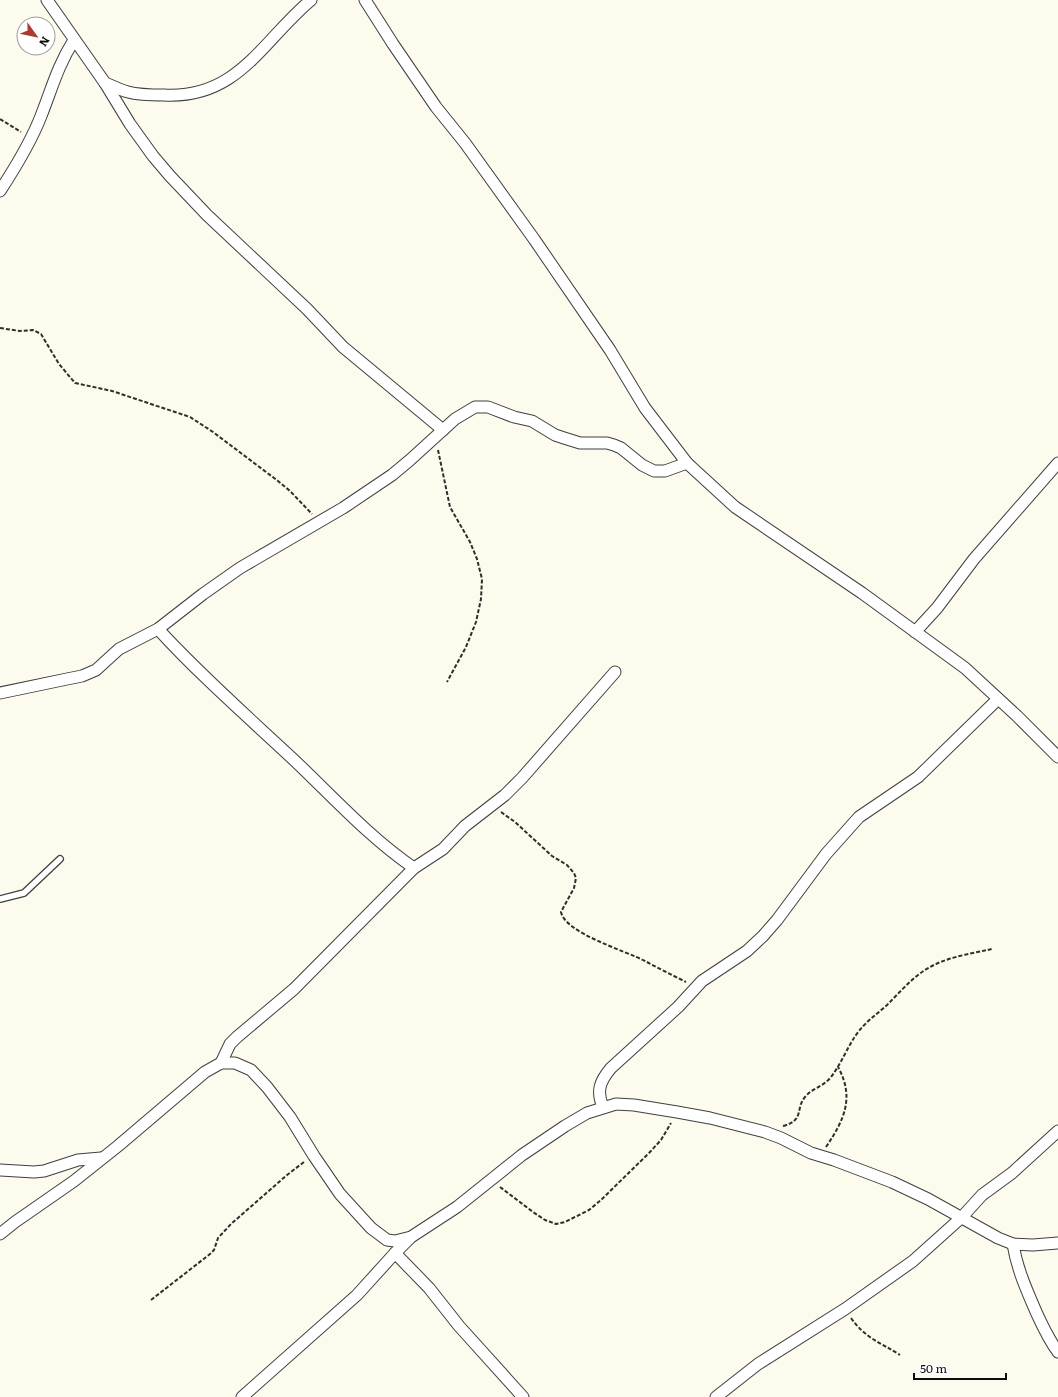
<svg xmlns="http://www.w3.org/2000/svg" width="1058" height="1397" viewBox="0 0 1058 1397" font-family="Literata,serif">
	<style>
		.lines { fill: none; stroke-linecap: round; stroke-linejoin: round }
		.lane-casing { stroke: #3f3f3f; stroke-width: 8 }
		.street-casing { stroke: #3f3f3f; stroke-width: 13 }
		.path { stroke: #2e2e2e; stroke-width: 2; stroke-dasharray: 4 2; stroke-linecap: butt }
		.lane { stroke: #fff; stroke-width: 5.5 }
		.street { stroke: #fff; stroke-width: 11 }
	</style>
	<rect width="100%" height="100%" fill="#fdfbed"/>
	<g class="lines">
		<defs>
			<polyline id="lane" points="0,899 24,893 60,859"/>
			<g id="street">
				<polyline points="47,0 105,83 130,124 153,156 170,176 207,215 307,309 343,347 443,430"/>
				<polyline points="365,0 393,44 436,107 465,143 534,239 610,350 645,408 687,463 735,507 862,593 965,668 1017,716 1058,757"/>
				<path d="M105,83c8,3 15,7 23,9 11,3 24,3 36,3 74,4 98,-54 147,-95"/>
				<path d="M0,191c15,-23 31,-49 41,-75 11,-28 17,-51 33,-76"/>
				<path d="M158,629c42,46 90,88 136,131 39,37 75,77 120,108"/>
				<polyline points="915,632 937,608 974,559 1058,463"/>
				<polyline points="0,693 67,679 82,676 96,670 119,649 158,629 203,594 240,568 343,508 392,475 410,460 455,419 475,407 488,407 514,417 532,421 555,435 564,438 580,443 607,443 614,445 621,448 642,465 654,471 665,471 687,463"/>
				<polyline points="221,1063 230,1044 237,1037 294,989 414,868 443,849 465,826 505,795 522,778 615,672"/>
				<path d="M603,1107c-7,-16 -3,-26 8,-39l67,-61 24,-26 45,-30 16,-15 14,-16 49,-66 33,-37 59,-40 80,-78"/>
				<polyline points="0,1170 34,1172 44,1171 78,1160 101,1158"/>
				<polyline points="0,1234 15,1222 74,1181 118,1146 205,1072 221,1063 235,1063 251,1070 267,1087 290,1117 314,1156 340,1194 371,1228 387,1240 395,1241 411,1237 457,1207 522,1155 565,1126 587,1113 616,1104 634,1105 677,1112 710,1118 765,1132 781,1138 811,1153 834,1160 892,1182 928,1199 998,1238 1013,1244 1033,1245 1058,1243"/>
				<path d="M1013,1244c4,25 14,47 24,70 6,13 12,26 21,38"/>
				<polyline points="395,1253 429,1288 459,1326 523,1397"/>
				<polyline points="242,1397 357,1295 395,1253 410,1238"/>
				<polyline points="716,1397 758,1364 845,1309 913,1261 962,1217 982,1195 1012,1173 1058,1131"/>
			</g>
		</defs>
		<use href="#lane" class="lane-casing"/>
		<use href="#street" class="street-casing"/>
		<g class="path">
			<polyline points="0,119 21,132"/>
			<polyline points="0,328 20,331 33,330 41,334 59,364 75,383 112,391 190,417 213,432 278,481 290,491 312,514"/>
			<polyline points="438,450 450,507 470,542 477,559 482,579 481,599 476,622 466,647 447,682"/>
			<path d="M501,812l14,10 37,34 15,9 7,8 2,5 -2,10 -13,24c4,21 65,39 84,49 13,7 27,14 41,21"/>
			<path d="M783,1126c22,-6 12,-17 22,-29 7,-9 18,-10 26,-20 10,-13 16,-29 25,-42 9,-13 20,-20 31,-30 12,-12 24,-26 38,-35 20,-13 45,-16 67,-21"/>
			<path d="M826,1147c18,-27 29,-49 12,-80"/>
			<polyline points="500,1187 533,1212 545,1220 556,1224 565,1222 589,1210 601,1200 649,1153 661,1140 671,1123"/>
			<polyline points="151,1300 210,1254 214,1250 218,1238 231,1224 287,1175 304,1162"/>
			<path d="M851,1318c15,21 29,24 49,37"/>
		</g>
		<use href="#lane" class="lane"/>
		<use href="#street" class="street"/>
	</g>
	<g transform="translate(36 36) rotate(123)"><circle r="19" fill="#ffffff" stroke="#9e9e9e"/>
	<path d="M0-3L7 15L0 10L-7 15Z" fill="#aa3b35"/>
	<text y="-6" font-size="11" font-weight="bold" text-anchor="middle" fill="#0c0c0c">N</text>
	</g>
	<path d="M914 1373v6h92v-6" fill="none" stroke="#0c0c0c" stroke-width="2"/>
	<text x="920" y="1373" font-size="12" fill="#0c0c0c" stroke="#ffffff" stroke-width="3" paint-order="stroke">50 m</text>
</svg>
